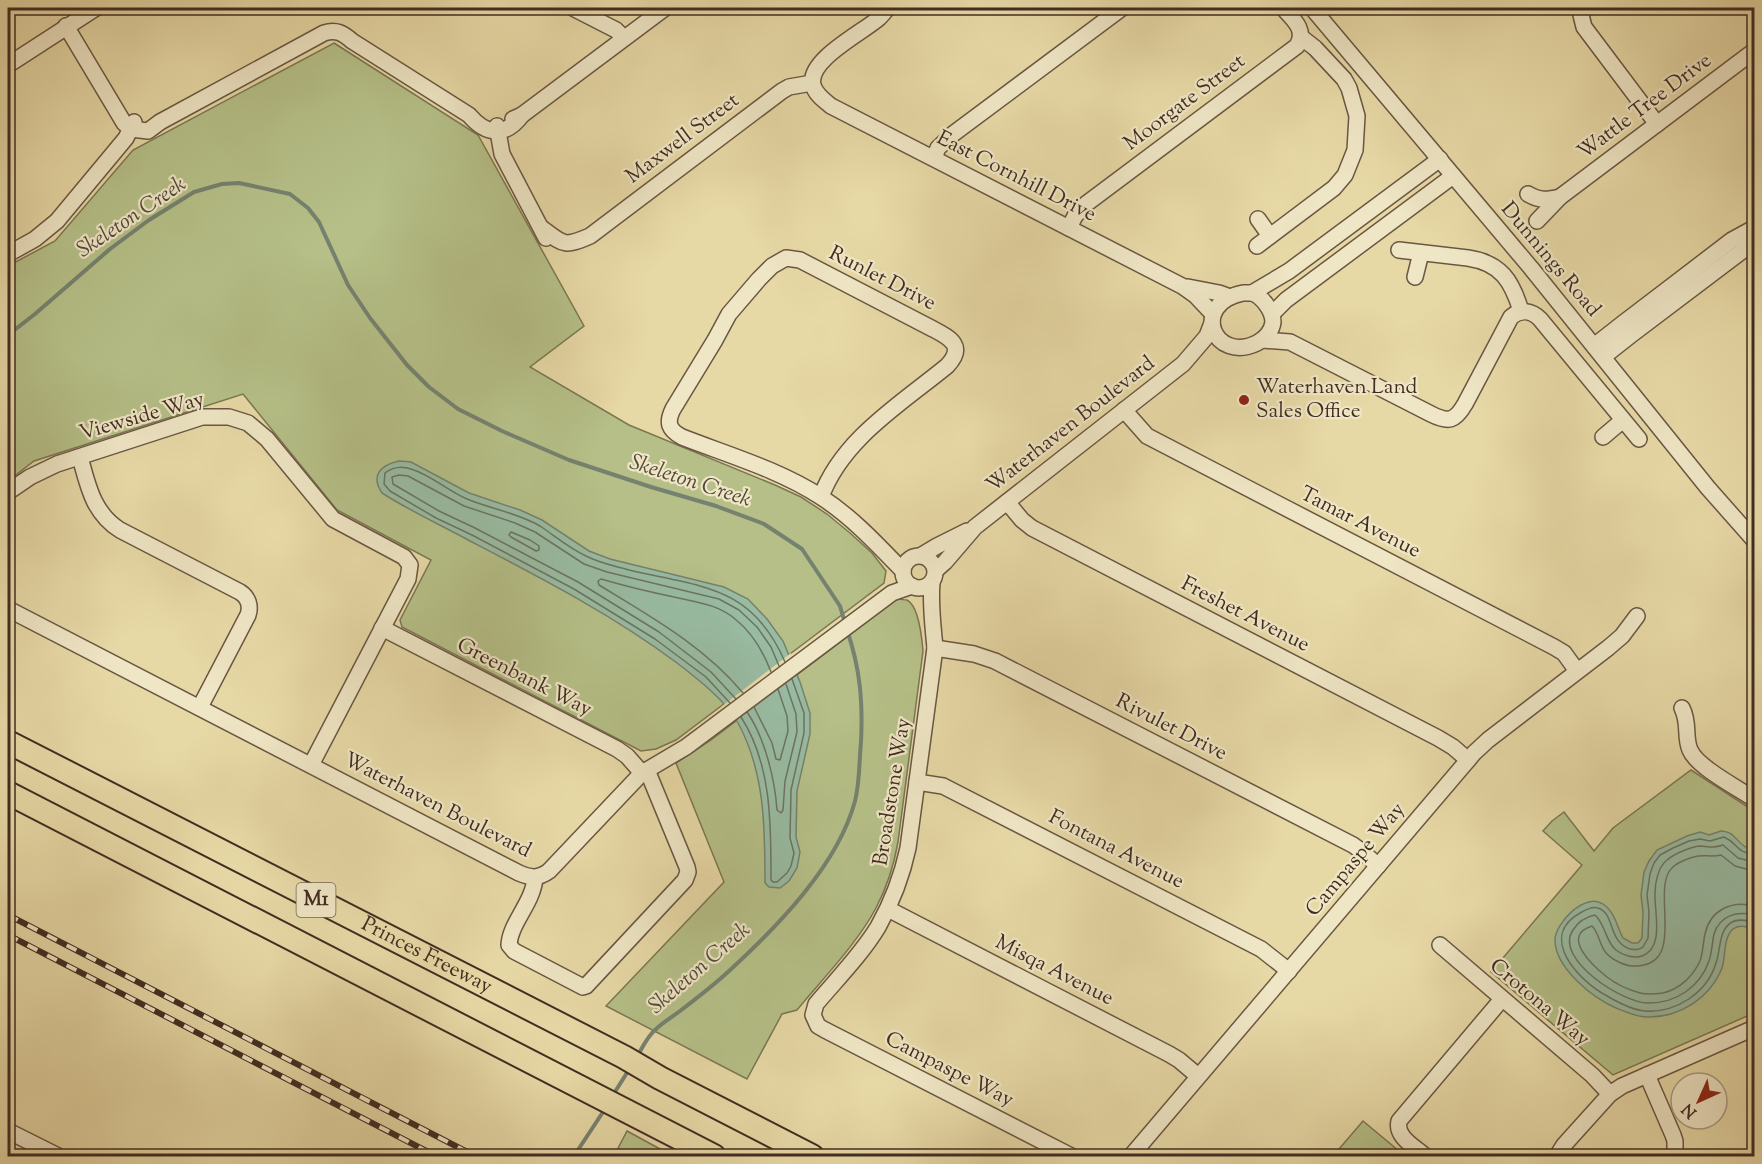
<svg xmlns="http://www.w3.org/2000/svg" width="1762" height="1164" viewBox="0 0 1762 1164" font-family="'Sorts Mill Goudy',serif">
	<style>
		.green { fill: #b5bf87; stroke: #7b7654; stroke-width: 1.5 }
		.water { fill: #98bba2; stroke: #75826f; stroke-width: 1.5 }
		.pier { fill: #e7d9a6 }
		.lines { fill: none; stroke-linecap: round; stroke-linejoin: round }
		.shore { stroke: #6c7462; stroke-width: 1.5 }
		.stream { stroke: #75826f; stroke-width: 4 }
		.minor-casing { stroke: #6a5743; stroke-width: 18 }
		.highway-casing { stroke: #412c22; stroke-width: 26 }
		.minor { stroke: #efe6c5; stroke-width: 15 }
		.highway { stroke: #e7d9a6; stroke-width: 22 }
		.rail-casing { stroke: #412c22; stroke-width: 6 }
		.rail { stroke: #efe6c5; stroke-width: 4; stroke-dasharray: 11; stroke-linecap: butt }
		.poi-dot { fill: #8f2418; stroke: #efe6c5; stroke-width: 2 }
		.labels { text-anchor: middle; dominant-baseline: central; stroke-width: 4.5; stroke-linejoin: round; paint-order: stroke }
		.shield { fill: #efe6c5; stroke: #756453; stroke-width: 1.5 }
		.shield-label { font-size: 20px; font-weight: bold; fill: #412c22 }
		.street-label { font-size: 21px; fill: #412c22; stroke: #efe6c5 }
		.poi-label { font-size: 21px; fill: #412c22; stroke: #efe6c5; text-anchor: start }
		.water-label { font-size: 22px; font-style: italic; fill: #52493c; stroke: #efe6c5 }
	</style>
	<rect width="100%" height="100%" fill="#e7d9a6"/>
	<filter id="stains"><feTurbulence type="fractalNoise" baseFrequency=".00333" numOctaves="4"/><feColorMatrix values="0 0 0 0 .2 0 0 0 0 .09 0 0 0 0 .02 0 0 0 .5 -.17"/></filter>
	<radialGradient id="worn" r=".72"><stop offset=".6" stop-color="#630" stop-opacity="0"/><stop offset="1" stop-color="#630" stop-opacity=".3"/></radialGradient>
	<g class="green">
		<polygon points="334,43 478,135 584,326 530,367 629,425 775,485 801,497 827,514 850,533 872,553 886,571 884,583 676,740 656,749 641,751 402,627 400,620 431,560 337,510 243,394 34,461 8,481 8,266 55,241 133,150"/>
		<path d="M897,599c1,0 8,1 10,1 12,6 15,39 16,51l-25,191c-4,23 -11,45 -22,66 -20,37 -52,69 -79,102l-15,4 -35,65 -141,-73 118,-124 -48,-119 35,-23z"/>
		<polygon points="1691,770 1754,811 1754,1013 1613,1075 1491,972 1582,865 1543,831 1552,821 1564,812 1594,851 1613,828"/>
		<polygon points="1363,1121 1405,1156 1333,1156"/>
		<polygon points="627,1131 673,1156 614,1156"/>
	</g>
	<g class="water">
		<path d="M399,461l12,1 58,31 51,17 22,10 47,31 21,8 114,28 24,12 19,20 16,22 17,41 10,31v21l-13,57 -1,46 4,15 -3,16 -8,13 -9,7 -11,-1 -4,-4c0,-54 0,-111 -27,-160 -12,-22 -40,-44 -61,-60 -64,-48 -136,-85 -207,-122 -29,-16 -60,-30 -88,-48 -12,-18 -1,-28 17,-32z"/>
		<path d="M1721,831c14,1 13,8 23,15 1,1 9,3 10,3v80c-7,-2 -15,-5 -21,0 -10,9 -7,27 -11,39 -12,30 -43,50 -75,49 -11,0 -21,-5 -31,-9 -23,-10 -61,-40 -61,-68 0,-17 30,-48 48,-36 12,8 14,23 20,34l9,5h6l4,-5 1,-26 -2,-17 3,-23 5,-11 8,-11 30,-14 13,-4 9,3z"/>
	</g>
	<polygon class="pier" points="791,653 799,673 734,722 721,707"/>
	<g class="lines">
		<g class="shore">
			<polygon points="511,532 530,540 539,546 539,550 536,551 511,537 509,535"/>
			<path d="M743,693c-39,-47 -93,-77 -144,-108l-1,-4 3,-2c24,7 49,13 73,18 21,5 44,7 61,22 18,14 28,32 36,53"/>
			<polyline points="736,699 711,672 659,632 578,582 475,528 439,511 393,484 392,477 399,475 408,476 464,506 515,523 535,532 584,564 607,572 719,599 739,610 757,627 771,647 779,666"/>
			<path d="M730,703l-24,-26 -51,-38 -81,-50 -102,-54 -36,-17 -46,-27 -6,-7 1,-11c7,-6 17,-7 26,-4 20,6 37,22 56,30 24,10 51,14 73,27 15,10 29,22 46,30 13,7 29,10 43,14 72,17 123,15 156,92"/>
			<polyline points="754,707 772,743 776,759 780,760 788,731 787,716 778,689"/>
			<path d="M747,712c18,26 28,68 30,98l4,3 2,-3 2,-29 12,-49 -1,-18 -10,-30"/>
			<path d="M741,717c31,48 30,108 30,163l2,2h4l10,-9 4,-7 3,-13 -4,-15 1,-48 13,-57v-20l-12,-34"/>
			<path d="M1754,854c-18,-1 -16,-11 -30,-17l-14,4 -10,-2 -11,2 -16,7 -13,7 -6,8 -4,11 -3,21 2,17 -1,26 -5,9c-4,3 -7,3 -13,2 -22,-7 -15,-36 -32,-41 -6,-2 -13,2 -18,5 -43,24 -1,68 27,83 12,7 25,14 38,15 31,2 62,-18 71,-48 5,-13 2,-33 16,-41 7,-4 15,-1 22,0"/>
			<path d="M1754,862l-16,-4 -15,-13c-10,3 -12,2 -22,1 -9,0 -27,8 -34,14 -9,7 -12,23 -12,33 -1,18 10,55 -13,63 -8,3 -20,-1 -26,-6 -11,-9 -10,-25 -21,-35 -10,2 -17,7 -22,15 -20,29 51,74 76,73 27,0 51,-16 60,-42 3,-9 3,-18 5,-27 6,-19 23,-23 40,-19"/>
			<path d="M1754,871l-19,-5 -14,-11c-8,2 -15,0 -23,1 -7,1 -20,6 -25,11 -24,20 15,97 -36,99 -10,1 -23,-5 -30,-12 -8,-8 -7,-20 -15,-28 -32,10 1,40 15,51 9,7 22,13 33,16 7,2 16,1 23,0 17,-4 30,-17 37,-32 3,-8 3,-18 5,-27 5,-24 27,-34 49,-28"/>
		</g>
		<g class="stream">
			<polyline points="8,335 35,314 110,249 149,220 194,192 222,184 239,183 290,194 308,208 319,222 348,285 370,318 407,365 429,387 458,409 502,431 569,460 651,487 716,506 764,524 802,549 840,606 845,623"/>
			<path d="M637,1057c5,-9 10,-20 18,-27 7,-7 17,-13 25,-19 17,-13 34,-26 49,-40 48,-44 109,-106 126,-170 5,-19 4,-40 6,-59 2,-41 -1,-74 -14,-112"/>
			<polyline points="613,1095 630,1068"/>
			<polyline points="574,1156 605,1109"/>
		</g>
		<defs>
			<g id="minor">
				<polyline points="573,8 616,30 624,38"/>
				<path d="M888,8c-3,3 -6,7 -9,10 -17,15 -72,42 -66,67 2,9 12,16 18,21l351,180 14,10 17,18"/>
				<polyline points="1312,8 1531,268 1708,488 1754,540"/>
				<polyline points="1585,8 1581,15 1584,27 1657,124"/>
				<path d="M66,26l58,97 7,6 17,2 12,-9 164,-89c12,-4 19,0 28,8l117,74c17,20 36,23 53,0"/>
				<polyline points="8,65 96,8"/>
				<polyline points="513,119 522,115 665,8"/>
				<polyline points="497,126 502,154 546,238"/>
				<polyline points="934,158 938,148 953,134 1122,8"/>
				<path d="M1528,194c12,7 19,6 32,3"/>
				<polyline points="1258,219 1270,236"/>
				<polyline points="1537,221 1560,197 1754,51"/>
				<path d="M1069,228l6,-12 11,-12 211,-158c10,-16 -4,-27 -14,-38"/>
				<path d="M543,229c21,16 21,18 47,7l192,-145 7,-4 23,-4"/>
				<polyline points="1257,246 1334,188 1345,175 1355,150 1357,116 1349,88 1344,79 1315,48 1301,37"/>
				<path d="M1399,250l69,8c33,5 44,23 53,53"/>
				<polyline points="8,254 35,239 57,221 126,138 134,122"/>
				<polyline points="1415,277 1421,253"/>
				<polyline points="1188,287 1219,293 1230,297"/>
				<path d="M1243,293c1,0 8,0 9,0 10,3 21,18 21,29 -1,9 -8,17 -16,21 -43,21 -68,-39 -14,-50z"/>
				<polyline points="1252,293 1289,271 1440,159"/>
				<polyline points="1272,314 1286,300 1453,176"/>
				<path d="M1262,340l28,2 141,72c18,9 24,7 34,-10l46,-87c10,-8 20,-7 29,2l99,120"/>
				<polyline points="1594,346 1622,324 1732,240 1754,228"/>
				<polyline points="1603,357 1631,335 1754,242"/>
				<polyline points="1124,410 1147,436 1554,647 1564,653 1577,671"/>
				<polyline points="1603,437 1623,420"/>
				<path d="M80,457c8,29 13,56 40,73l120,62c8,5 11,14 8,23l-48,92"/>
				<polyline points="8,492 30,477 57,464 202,417 229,417 248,423 267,439 333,519 404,557 410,565 408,579 311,765"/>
				<path d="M821,497c21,-58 81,-94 126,-131 19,-20 3,-28 -14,-37l-133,-69 -14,-2 -14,8 -13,13 -30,35 -14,26 -42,69c-7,14 -4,21 9,28 46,18 98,33 139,60 31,20 56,47 82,74"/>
				<polyline points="1007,502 1022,520 1032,528 1438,738 1453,747 1468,760"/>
				<polyline points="922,555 937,546 967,531"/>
				<circle cx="919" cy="572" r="16"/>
				<polyline points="936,570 945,562 975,527 1183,364 1207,336 1212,323"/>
				<path d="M932,582c-2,23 1,43 3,66l-27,200c-6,28 -16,54 -30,79 -17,28 -41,52 -62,77l-3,11 5,11 7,4 246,126"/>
				<path d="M8,609l511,264c12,5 19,6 30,-2l93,-98 44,-26 206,-154 20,-7"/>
				<polyline points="382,628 617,749 627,756 642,773"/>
				<polyline points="935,648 974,654 995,661 1353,845 1364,853 1378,866"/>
				<path d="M1682,708c8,16 2,28 8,42 7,17 48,38 64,49"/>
				<polyline points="917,782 943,786 1261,949 1289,971"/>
				<path d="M535,878c-2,25 -25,45 -26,67l5,6 69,36 3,-1 99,-106 3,-8 -1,-5 -40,-97"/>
				<polyline points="888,909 1169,1054 1179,1060 1198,1076"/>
				<polyline points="1440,945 1592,1075 1610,1094"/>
				<polyline points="1647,1075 1673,1135 1675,1141 1675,1156"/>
				<polyline points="8,1131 58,1156"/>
				<polyline points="1131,1156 1474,753 1488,740 1608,648 1622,636 1637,616"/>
				<path d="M1425,1156c-10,-9 -30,-19 -26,-35l103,-122"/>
				<polyline points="1557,1156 1564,1145 1610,1094 1622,1086 1647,1075 1754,1028"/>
			</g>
			<g id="highway">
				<path id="s1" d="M8,742l616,315 36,21 152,78"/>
				<polyline points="8,793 714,1156"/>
			</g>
		</defs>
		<use href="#minor" class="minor-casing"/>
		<use href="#highway" class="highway-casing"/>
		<use href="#minor" class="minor"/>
		<use href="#highway" class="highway"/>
		<defs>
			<g id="rail">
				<polyline points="8,915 475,1156"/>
				<polyline points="8,935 436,1156"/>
			</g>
		</defs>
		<use href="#rail" class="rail-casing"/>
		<use href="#rail" class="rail"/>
	</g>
	<circle class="poi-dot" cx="1244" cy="400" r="6"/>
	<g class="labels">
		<rect class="shield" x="296.5" y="883" width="39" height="34" rx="4.5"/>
		<g class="shield-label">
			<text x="316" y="900">M1</text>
		</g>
		<g class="street-label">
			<text transform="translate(1185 103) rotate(-37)">Moorgate Street</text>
			<text transform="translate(1645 107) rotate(-37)">Wattle Tree Drive</text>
			<text transform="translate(683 139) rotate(-37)">Maxwell Street</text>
			<text transform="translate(1016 177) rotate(27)">East Cornhill Drive</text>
			<text transform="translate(1550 260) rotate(50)">Dunnings Road</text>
			<text transform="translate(882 279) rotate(27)">Runlet Drive</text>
			<text transform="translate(142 417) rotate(-16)">Viewside Way</text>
			<text transform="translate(1071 425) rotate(-38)">Waterhaven Boulevard</text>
			<text transform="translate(1360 523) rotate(27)">Tamar Avenue</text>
			<text transform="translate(1245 615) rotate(27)">Freshet Avenue</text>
			<text transform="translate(524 678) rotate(27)">Greenbank Way</text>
			<text transform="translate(1171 728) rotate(27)">Rivulet Drive</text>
			<text transform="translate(893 792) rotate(-81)">Broadstone Way</text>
			<text transform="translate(437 806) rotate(27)">Waterhaven Boulevard</text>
			<text transform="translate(1116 850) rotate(27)">Fontana Avenue</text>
			<text transform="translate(1356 860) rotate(-50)">Campaspe Way</text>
			<text stroke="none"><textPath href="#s1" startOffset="470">Princes Freeway</textPath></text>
			<text transform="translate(1054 971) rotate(27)">Misqa Avenue</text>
			<text transform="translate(1539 1003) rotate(40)">Crotona Way</text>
			<text transform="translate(949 1070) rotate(27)">Campaspe Way</text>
		</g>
		<g class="poi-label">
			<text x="1256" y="388">Waterhaven Land<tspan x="1256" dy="24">Sales Office</tspan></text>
		</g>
		<g class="water-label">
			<text transform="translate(132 218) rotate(-34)">Skeleton Creek</text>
			<text transform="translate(690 482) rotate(18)">Skeleton Creek</text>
			<text transform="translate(700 969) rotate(-41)">Skeleton Creek</text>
		</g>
	</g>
	<rect width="1762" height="1164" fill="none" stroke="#e7d9a6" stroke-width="30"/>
	<rect x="9" y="9" width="1744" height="1146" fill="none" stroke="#412c22" stroke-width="3"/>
	<rect x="15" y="15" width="1732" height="1134" fill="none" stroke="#412c22" stroke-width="1.5"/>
	<g transform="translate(1699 1101) rotate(225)"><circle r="28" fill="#efe6c5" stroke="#a99c84" stroke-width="1.5"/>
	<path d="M0-4.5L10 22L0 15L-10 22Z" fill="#8f2418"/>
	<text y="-9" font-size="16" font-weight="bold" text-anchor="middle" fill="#412c22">N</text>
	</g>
	<rect width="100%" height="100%" filter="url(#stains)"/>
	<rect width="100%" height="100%" fill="url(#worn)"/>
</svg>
